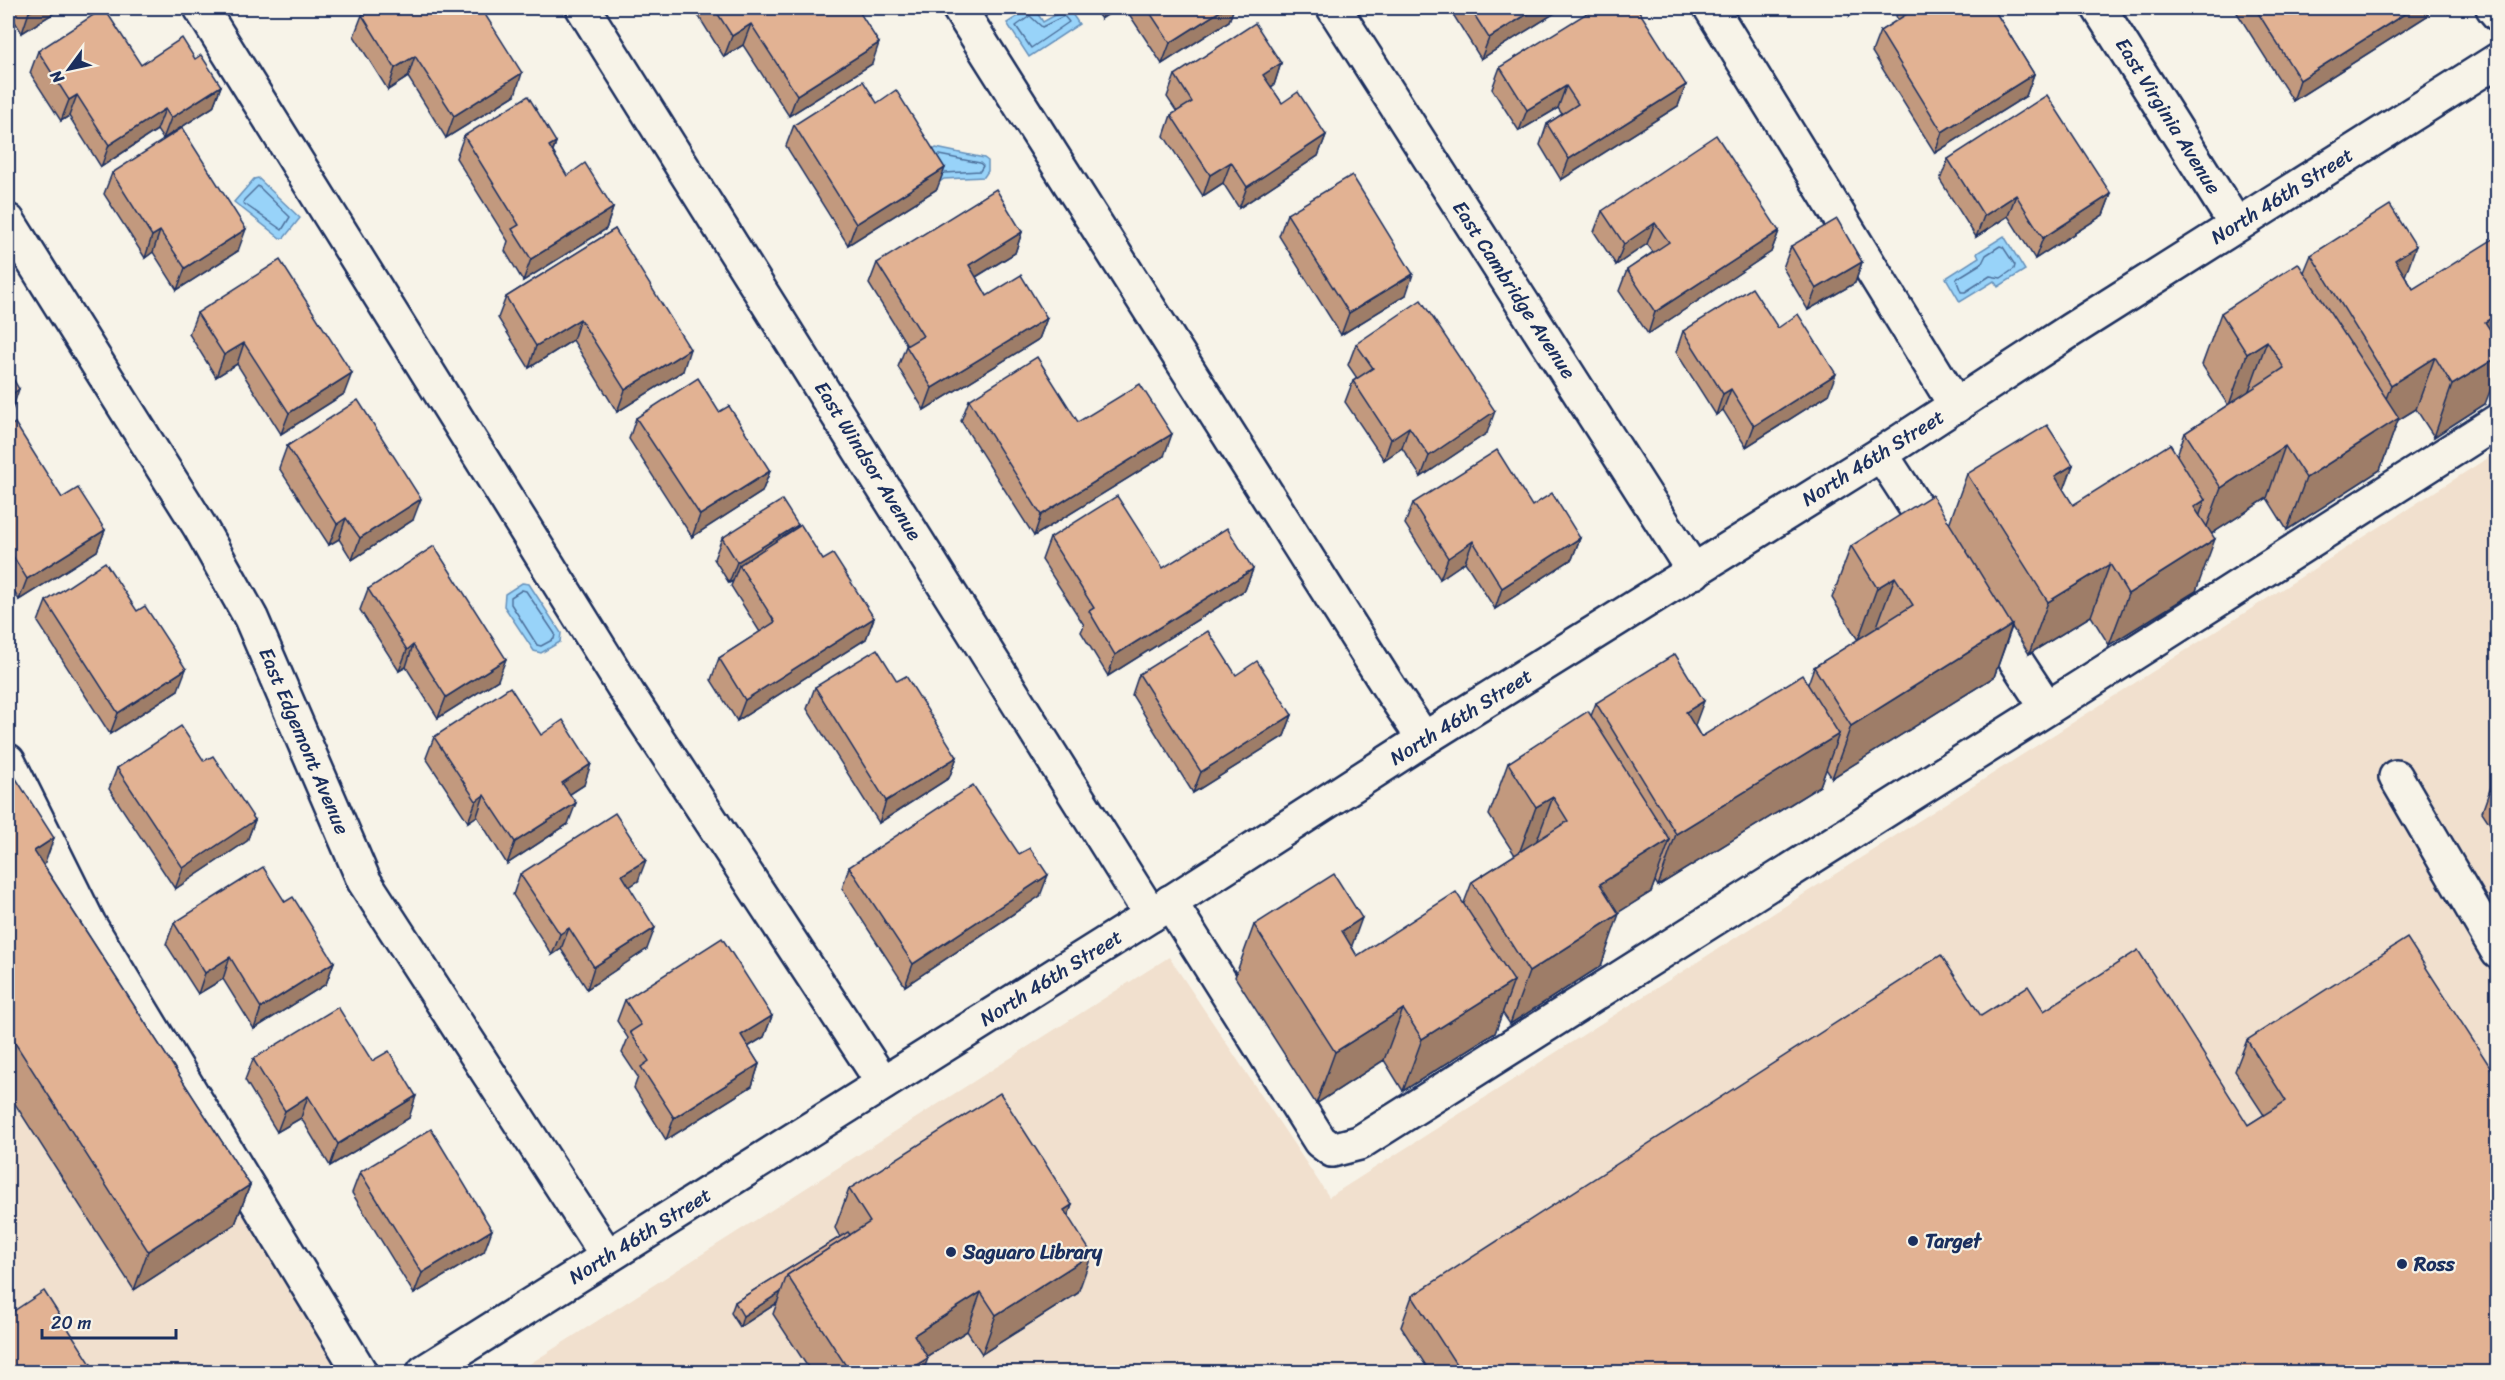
<svg xmlns="http://www.w3.org/2000/svg" width="2505" height="1380" viewBox="0 0 2505 1380" font-family="Sriracha,sans-serif">
	<style>
		.built { fill: #f1e0ce }
		.water { fill: #98d3f9; stroke: #6691bb; stroke-width: 1.5 }
		.lines { fill: none; stroke-linecap: round; stroke-linejoin: round }
		.shore { stroke: #4d719c; stroke-width: 1.5 }
		.minor-casing { stroke: #1b2f5e; stroke-width: 38 }
		.minor { stroke: #f7f3e8; stroke-width: 33 }
		.wall { fill: #c2997e; stroke: #1b2f5e; stroke-width: 1.5 }
		.shaded-wall { fill: #9e7d67; stroke: #1b2f5e; stroke-width: 1.5 }
		.building { fill: #e2b293; stroke: #1b2f5e; stroke-width: 1.5 }
		.poi-dot { fill: #1b2f5e; stroke: #f7f3e8; stroke-width: 2 }
		.labels { text-anchor: middle; dominant-baseline: central; stroke-width: 4.5; stroke-linejoin: round; paint-order: stroke }
		.street-label { font-size: 20px; fill: #1b2f5e; stroke: #f7f3e8 }
		.poi-label { font-size: 20px; font-weight: bold; fill: #1b2f5e; stroke: #f7f3e8; text-anchor: start }
	</style>
	<rect width="100%" height="100%" fill="#f7f3e8"/>
	<filter id="ink" filterUnits="userSpaceOnUse"><feTurbulence type="fractalNoise" baseFrequency=".0167" numOctaves="2"/><feDisplacementMap in="SourceGraphic" scale="12" xChannelSelector="R" yChannelSelector="G"/><feConvolveMatrix kernelMatrix="1 2 1 2 8 2 1 2 1" color-interpolation-filters="sRGB"/></filter>
	<g filter="url(#ink)">
		<g class="built">
			<polygon points="2497,452 2497,1372 517,1372 1169,957 1329,1197"/>
			<polygon points="8,761 342,1372 8,1372"/>
		</g>
		<g class="water">
			<polygon points="1031,8 1034,8 1043,22 1068,8 1079,24 1029,57 1007,23"/>
			<polygon points="936,148 984,158 988,161 988,171 984,177 944,179 938,183 922,158"/>
			<polygon points="258,178 300,218 284,238 280,238 234,202 254,179"/>
			<polygon points="2004,236 2025,270 1998,287 1994,281 1960,302 1946,278 1979,257 1977,253"/>
			<polygon points="522,583 529,584 561,633 560,642 541,653 534,651 504,606 505,594"/>
		</g>
		<g class="lines">
			<g class="shore">
				<polygon points="1030,16 1042,27 1064,16 1069,22 1031,48 1016,26"/>
				<polyline points="939,155 980,163 983,166 980,171 945,173"/>
				<polygon points="258,186 290,217 282,230 243,203 244,200"/>
				<polygon points="2000,246 2003,247 2015,265 2014,269 2001,278 1990,276 1965,292 1961,292 1956,279 1982,263 1986,255"/>
				<polygon points="522,590 526,591 555,634 554,639 541,646 537,645 511,604 511,597"/>
			</g>
			<defs>
				<g id="minor">
					<polyline points="201,8 628,694 883,1083"/>
					<polyline points="583,8 1151,915"/>
					<polyline points="959,8 1390,689 1424,739"/>
					<polyline points="1334,8 1694,572"/>
					<polyline points="1711,8 1956,406"/>
					<polyline points="2099,8 2236,225"/>
					<polyline points="2493,8 2498,14"/>
					<polyline points="8,221 200,527 251,618 364,881 607,1256"/>
					<polyline points="1881,454 1939,543"/>
					<polyline points="1980,606 2047,708"/>
					<polyline points="8,761 89,924 360,1372"/>
					<polyline points="2396,777 2498,952"/>
					<polyline points="1170,902 1320,1141 1332,1150 1359,1143 2084,685 2498,421"/>
					<polyline points="424,1372 1151,915 1424,739 1881,454 2071,330 2498,60"/>
				</g>
			</defs>
			<use href="#minor" class="minor-casing"/>
			<use href="#minor" class="minor"/>
		</g>
		<g class="wall">
			<polygon points="8,8 62,8 22,33 8,11"/>
			<polygon points="698,8 857,8 872,64 789,116 743,45 724,57 696,12"/>
			<polygon points="1093,8 1118,8 1101,19"/>
			<polygon points="1125,8 1234,8 1229,21 1162,64"/>
			<polygon points="1449,8 1563,8 1481,59"/>
			<polygon points="1844,8 1864,8 1850,16"/>
			<polygon points="1899,8 1993,8 2034,74 2026,96 1935,153 1872,52 1880,31 1898,20 1896,16"/>
			<polygon points="2234,8 2430,8 2427,16 2293,101"/>
			<polygon points="362,15 515,95 446,138 408,77 388,90 354,36"/>
			<polygon points="38,51 141,65 195,59 221,86 213,107 163,139 157,130 101,167 69,116 61,121 30,73"/>
			<polygon points="1281,63 1274,85 1271,87 1282,103 1326,135 1318,156 1239,208 1223,183 1203,196 1164,136 1171,115 1177,112 1167,97 1175,75"/>
			<polygon points="1500,67 1686,85 1678,106 1561,180 1540,145 1547,124 1562,114 1558,108 1519,131 1492,89"/>
			<polygon points="877,103 937,189 848,245 786,146 794,125"/>
			<polygon points="464,136 556,142 553,152 567,176 613,208 606,229 523,281 505,251 508,241 456,158"/>
			<polygon points="1948,159 2111,194 2103,215 2035,259 2008,216 1976,237 1940,180"/>
			<polygon points="112,173 238,251 177,290 153,252 145,258 104,194"/>
			<polygon points="1602,211 1779,231 1771,252 1648,334 1619,291 1627,270 1653,252 1647,244 1616,265 1594,232"/>
			<polygon points="1287,214 1406,295 1341,335 1279,236"/>
			<polygon points="615,229 683,371 617,412 573,340 529,368 498,318 506,297"/>
			<polygon points="1022,232 1015,253 976,277 987,296 1047,318 1039,339 924,410 898,367 906,346 907,345 869,284 877,263"/>
			<polygon points="1791,246 1862,262 1855,283 1808,310 1783,268"/>
			<polygon points="2311,255 2405,276 2485,404 2434,437 2416,409 2398,420 2380,470 2287,530 2267,498 2211,534 2196,591 2109,645 2091,616 2029,654 2012,627 1994,677 1832,778 1826,769 1820,786 1658,886 1655,881 1651,892 1618,912 1601,966 1510,1024 1502,1012 1495,1033 1403,1091 1384,1060 1316,1104 1235,977 1254,925 1352,947 1357,956 1464,903 1472,882 1515,855 1489,815 1508,763 1591,716 1596,703 1695,726 1701,737 1808,684 1814,667 1858,640 1832,598 1851,546 1949,524 1967,474 2073,465 2063,490 2073,505 2177,455 2185,433 2228,405 2202,365 2221,313 2304,272"/>
			<polygon points="197,313 344,394 281,434 237,364 216,377 189,334"/>
			<polygon points="1778,328 1828,395 1746,447 1723,410 1716,415 1676,352 1683,331"/>
			<polygon points="1356,344 1487,433 1421,477 1402,448 1384,460 1345,402 1353,381 1357,378 1348,365"/>
			<polygon points="969,400 1078,422 1164,456 1034,536 961,421"/>
			<polygon points="719,412 770,471 762,492 692,537 629,439 636,418"/>
			<polygon points="8,428 62,498 105,530 97,551 19,600 8,582"/>
			<polygon points="287,446 413,520 352,560 339,539 329,545 279,468"/>
			<polygon points="1413,503 1532,506 1580,538 1572,559 1495,609 1465,562 1440,579 1405,524"/>
			<polygon points="797,527 823,560 874,618 866,639 737,721 711,680 719,658 760,632 731,586 733,581 729,583 714,559 722,538"/>
			<polygon points="1050,538 1163,568 1253,569 1245,590 1108,676 1081,632 1084,625 1042,560"/>
			<polygon points="368,589 498,680 438,718 406,667 399,671 360,610"/>
			<polygon points="46,601 137,611 178,690 110,734 38,622"/>
			<polygon points="1139,674 1236,675 1292,715 1284,736 1193,793 1132,695"/>
			<polygon points="897,681 957,757 949,778 879,823 807,709 815,687"/>
			<polygon points="541,735 584,785 570,794 568,824 507,864 477,816 468,822 426,758 434,737"/>
			<polygon points="204,761 255,820 247,841 175,889 109,789 117,768"/>
			<polygon points="8,766 44,866 250,1185 235,1224 134,1290 8,1093"/>
			<polygon points="2498,779 2498,836 2482,812 2493,781"/>
			<polygon points="849,867 1040,896 905,986 842,889"/>
			<polygon points="520,874 638,881 629,887 647,949 587,989 561,949 552,955 513,895"/>
			<polygon points="285,902 334,962 326,984 254,1029 223,979 198,994 166,944 174,923"/>
			<polygon points="625,1000 772,1016 764,1037 748,1047 759,1064 752,1086 666,1140 634,1088 638,1077 622,1053 628,1038 617,1021"/>
			<polygon points="2044,1011 2248,1125 2264,1115 2235,1071 2247,1040 2498,1372 1430,1372 1401,1327 1412,1296 1981,1016"/>
			<polygon points="253,1059 372,1061 409,1118 330,1166 301,1118 277,1132 245,1080"/>
			<polygon points="360,1172 484,1252 414,1294 352,1193"/>
			<polygon points="849,1189 1072,1205 1068,1216 1078,1293 982,1354 967,1331 927,1356 923,1372 811,1372 773,1314 777,1303 740,1327 731,1313 735,1302 840,1237 835,1228"/>
		</g>
		<g class="shaded-wall">
			<polygon points="37,8 62,8 22,33 29,12"/>
			<polygon points="1105,8 1118,8 1101,19"/>
			<polygon points="1225,8 1234,8 1229,21 1162,64 1170,43"/>
			<polygon points="1537,8 1563,8 1481,59 1489,38"/>
			<polygon points="1854,8 1864,8 1850,16"/>
			<polygon points="2414,8 2430,8 2427,16 2293,101 2300,80"/>
			<polygon points="751,24 743,45 724,57 732,36"/>
			<polygon points="879,43 872,64 789,116 797,95"/>
			<polygon points="415,56 408,77 388,90 395,68"/>
			<polygon points="1281,63 1274,85 1256,96 1263,75"/>
			<polygon points="522,73 515,95 446,138 454,116"/>
			<polygon points="2034,74 2026,96 1935,153 1942,132"/>
			<polygon points="1686,85 1678,106 1561,180 1569,159"/>
			<polygon points="221,86 213,107 163,139 171,118"/>
			<polygon points="1566,86 1558,108 1519,131 1527,110"/>
			<polygon points="77,95 69,116 61,121 69,100"/>
			<polygon points="165,109 157,130 101,167 109,145"/>
			<polygon points="1326,135 1318,156 1239,208 1247,187"/>
			<polygon points="556,142 549,163 549,146"/>
			<polygon points="1231,162 1223,183 1203,196 1210,175"/>
			<polygon points="945,168 937,189 848,245 856,224"/>
			<polygon points="2111,194 2103,215 2035,259 2043,238"/>
			<polygon points="2016,195 2008,216 1976,237 1984,216"/>
			<polygon points="613,208 606,229 523,281 531,259"/>
			<polygon points="1655,223 1647,244 1616,265 1624,244"/>
			<polygon points="246,229 238,251 177,290 185,268"/>
			<polygon points="160,231 153,252 145,258 152,236"/>
			<polygon points="1779,231 1771,252 1648,334 1655,312"/>
			<polygon points="1022,232 1015,253 961,286 969,265"/>
			<polygon points="2416,246 2397,298 2395,260"/>
			<polygon points="1862,262 1855,283 1808,310 1816,289"/>
			<polygon points="1413,274 1406,295 1341,335 1349,313"/>
			<polygon points="2498,314 2498,354 2485,322"/>
			<polygon points="1047,318 1039,339 924,410 932,388"/>
			<polygon points="580,319 573,340 529,368 536,346"/>
			<polygon points="2267,341 2248,393 2229,405 2247,354"/>
			<polygon points="244,343 237,364 216,377 224,355"/>
			<polygon points="690,349 683,371 617,412 625,390"/>
			<polygon points="2435,357 2416,409 2398,420 2380,470 2287,530 2306,478 2373,435 2391,385"/>
			<polygon points="2498,357 2498,371 2485,404 2434,437 2452,385"/>
			<polygon points="352,373 344,394 281,434 289,413"/>
			<polygon points="1836,374 1828,395 1746,447 1754,426"/>
			<polygon points="19,389 12,410 8,413 8,397"/>
			<polygon points="1731,389 1723,410 1716,415 1723,394"/>
			<polygon points="1495,411 1487,433 1421,477 1429,456"/>
			<polygon points="1409,427 1402,448 1384,460 1391,439"/>
			<polygon points="1172,434 1164,456 1034,536 1041,515"/>
			<polygon points="2285,446 2267,498 2202,540 2221,488"/>
			<polygon points="2073,465 2054,517 2055,476"/>
			<polygon points="770,471 762,492 692,537 700,515"/>
			<polygon points="421,499 413,520 352,560 360,538"/>
			<polygon points="2205,500 2187,552 2194,507"/>
			<polygon points="346,518 339,539 329,545 337,524"/>
			<polygon points="798,525 790,546 739,565 733,581 729,583 737,562"/>
			<polygon points="105,530 97,551 19,600 27,579"/>
			<polygon points="1580,538 1572,559 1495,609 1502,588"/>
			<polygon points="2215,539 2196,591 2109,645 2128,594"/>
			<polygon points="1473,541 1465,562 1440,579 1448,558"/>
			<polygon points="2110,564 2091,616 2029,654 2048,602"/>
			<polygon points="1253,569 1245,590 1108,676 1115,655"/>
			<polygon points="1895,577 1876,629 1858,640 1877,588"/>
			<polygon points="874,618 866,639 737,721 745,700"/>
			<polygon points="2012,625 1994,677 1832,778 1851,726"/>
			<polygon points="413,645 406,667 399,671 407,650"/>
			<polygon points="506,659 498,680 438,718 446,697"/>
			<polygon points="186,669 178,690 110,734 118,713"/>
			<polygon points="1704,701 1685,752 1686,712"/>
			<polygon points="1292,715 1284,736 1193,793 1201,772"/>
			<polygon points="1839,734 1820,786 1658,886 1676,834"/>
			<polygon points="957,757 949,778 879,823 886,801"/>
			<polygon points="591,764 584,785 555,804 562,783"/>
			<polygon points="484,795 477,816 468,822 476,801"/>
			<polygon points="1553,797 1534,848 1517,859 1536,807"/>
			<polygon points="576,803 568,824 507,864 515,842"/>
			<polygon points="255,820 247,841 175,889 183,868"/>
			<polygon points="54,838 40,877 34,851"/>
			<polygon points="1670,840 1651,892 1581,936 1600,884"/>
			<polygon points="646,860 638,881 614,897 622,875"/>
			<polygon points="1048,875 1040,896 905,986 913,964"/>
			<polygon points="1619,914 1601,966 1510,1024 1529,972"/>
			<polygon points="1362,918 1343,970 1342,931"/>
			<polygon points="569,928 561,949 552,955 560,934"/>
			<polygon points="655,928 647,949 587,989 594,967"/>
			<polygon points="230,957 223,979 198,994 205,973"/>
			<polygon points="334,962 326,984 254,1029 261,1008"/>
			<polygon points="1514,981 1495,1033 1403,1091 1422,1039"/>
			<polygon points="1403,1009 1384,1060 1316,1104 1335,1052"/>
			<polygon points="772,1016 764,1037 733,1056 741,1035"/>
			<polygon points="759,1064 752,1086 666,1140 674,1118"/>
			<polygon points="308,1096 301,1118 277,1132 285,1111"/>
			<polygon points="416,1096 409,1118 330,1166 338,1144"/>
			<polygon points="250,1185 235,1224 134,1290 148,1251"/>
			<polygon points="1072,1205 1057,1244 1064,1210"/>
			<polygon points="492,1230 484,1252 414,1294 422,1273"/>
			<polygon points="1092,1254 1078,1293 982,1354 996,1315"/>
			<polygon points="781,1292 777,1303 740,1327 743,1316"/>
			<polygon points="981,1292 967,1331 902,1372 914,1335"/>
			<polygon points="928,1358 923,1372 905,1372"/>
		</g>
		<g class="building">
			<polygon points="27,8 37,8 29,12"/>
			<polygon points="104,8 141,65 182,38 195,59 201,55 221,86 171,118 165,109 109,145 77,95 69,100 38,51"/>
			<polygon points="374,8 481,8 522,73 454,116 415,56 395,68 362,15"/>
			<polygon points="714,8 857,8 879,43 797,95 751,24 732,36"/>
			<polygon points="1147,8 1225,8 1170,43"/>
			<polygon points="1470,8 1537,8 1489,38"/>
			<polygon points="1595,8 1637,8 1686,85 1569,159 1547,124 1578,104 1566,86 1527,110 1500,67"/>
			<polygon points="1911,8 1993,8 2034,74 1942,132 1880,31 1913,10"/>
			<polygon points="2255,8 2414,8 2300,80"/>
			<polygon points="1255,23 1281,63 1263,75 1282,103 1298,92 1326,135 1247,187 1231,162 1210,175 1171,115 1192,102 1175,75"/>
			<polygon points="863,81 877,103 896,90 945,168 856,224 794,125"/>
			<polygon points="2047,95 2111,194 2043,238 2016,195 1984,216 1948,159"/>
			<polygon points="528,96 556,142 549,146 567,176 585,163 613,208 531,259 512,229 519,225 464,136"/>
			<polygon points="182,128 246,229 185,268 160,231 152,236 112,173"/>
			<polygon points="1716,135 1779,231 1655,312 1627,270 1669,242 1655,223 1624,244 1602,211"/>
			<polygon points="1352,175 1413,274 1349,313 1287,214"/>
			<polygon points="996,189 1022,232 969,265 987,296 1021,275 1047,318 932,388 906,346 923,336 877,263"/>
			<polygon points="2390,205 2416,246 2395,260 2413,289 2498,236 2498,314 2485,322 2498,342 2498,357 2452,385 2435,357 2391,385 2311,255"/>
			<polygon points="1837,219 1862,262 1816,289 1791,246"/>
			<polygon points="615,229 690,349 625,390 580,319 536,346 506,297"/>
			<polygon points="280,260 352,373 289,413 244,343 224,355 197,313"/>
			<polygon points="2298,263 2399,418 2306,478 2285,446 2221,488 2185,433 2284,368 2267,341 2247,354 2221,313"/>
			<polygon points="1752,288 1778,328 1798,314 1836,374 1754,426 1731,389 1723,394 1683,331"/>
			<polygon points="1421,300 1495,411 1429,456 1409,427 1391,439 1353,381 1373,368 1356,344"/>
			<polygon points="1037,357 1078,422 1140,384 1172,434 1041,515 969,400"/>
			<polygon points="8,370 19,389 8,397"/>
			<polygon points="698,378 719,412 729,406 770,471 700,515 636,418"/>
			<polygon points="358,400 421,499 360,538 346,518 337,524 287,446"/>
			<polygon points="15,423 62,498 78,488 105,530 27,579 8,548 8,428"/>
			<polygon points="2047,425 2073,465 2055,476 2073,505 2170,444 2205,500 2194,507 2215,539 2128,594 2110,564 2048,602 1967,474"/>
			<polygon points="1497,450 1532,506 1552,493 1580,538 1502,588 1473,541 1448,558 1413,503"/>
			<polygon points="1932,495 2012,625 1851,726 1814,667 1913,605 1895,577 1877,588 1851,546"/>
			<polygon points="1117,496 1163,568 1227,528 1253,569 1115,655 1089,611 1094,608 1050,538"/>
			<polygon points="782,500 798,525 737,562 722,538"/>
			<polygon points="801,525 823,560 833,554 874,618 745,700 719,658 775,622 739,565"/>
			<polygon points="434,546 506,659 446,697 413,645 407,650 368,589"/>
			<polygon points="105,562 137,611 145,606 186,669 118,713 46,601"/>
			<polygon points="1208,631 1236,675 1257,661 1292,715 1201,772 1139,674"/>
			<polygon points="877,649 897,681 906,676 957,757 886,801 815,687"/>
			<polygon points="1675,654 1704,701 1686,712 1701,737 1802,675 1839,734 1676,834 1596,703"/>
			<polygon points="510,687 541,735 563,720 591,764 562,783 576,803 515,842 484,795 476,801 434,737"/>
			<polygon points="1588,711 1670,840 1600,884 1619,914 1529,972 1472,882 1568,821 1553,797 1536,807 1508,763"/>
			<polygon points="181,726 204,761 213,756 255,820 183,868 117,768"/>
			<polygon points="8,766 54,838 34,851 250,1185 148,1251 8,1032"/>
			<polygon points="2498,779 2498,788 2493,781"/>
			<polygon points="973,785 1019,854 1030,848 1048,875 913,964 849,867"/>
			<polygon points="615,813 646,860 622,875 655,928 594,967 569,928 560,934 520,874"/>
			<polygon points="263,867 285,902 293,897 334,962 261,1008 230,957 205,973 174,923"/>
			<polygon points="1334,874 1362,918 1342,931 1357,956 1456,892 1514,981 1422,1039 1403,1009 1335,1052 1254,925"/>
			<polygon points="722,938 772,1016 741,1035 759,1064 674,1118 641,1067 649,1061 630,1032 641,1025 625,1000"/>
			<polygon points="2407,938 2498,1079 2498,1372 1461,1372 1412,1296 1941,955 1981,1016 2028,986 2044,1011 2138,950 2248,1125 2286,1101 2247,1040"/>
			<polygon points="338,1007 372,1061 389,1051 416,1096 338,1144 308,1096 285,1111 253,1059"/>
			<polygon points="1000,1093 1072,1205 1064,1210 1092,1254 996,1315 981,1292 914,1335 928,1358 905,1372 850,1372 787,1275 870,1222 849,1189"/>
			<polygon points="431,1129 492,1230 422,1273 360,1172"/>
			<polygon points="848,1232 850,1235 787,1275 781,1292 743,1316 735,1302"/>
			<polygon points="44,1291 96,1372 8,1372 8,1315"/>
		</g>
	</g>
	<g class="poi-dot">
		<circle cx="1913" cy="1241" r="6"/>
		<circle cx="951" cy="1252" r="6"/>
		<circle cx="2402" cy="1264" r="6"/>
	</g>
	<g class="labels">
		<g class="street-label">
			<text transform="translate(2168 116) rotate(58)">East Virginia Avenue</text>
			<text transform="translate(2282 196) rotate(-32)">North 46th Street</text>
			<text transform="translate(1514 290) rotate(57)">East Cambridge Avenue</text>
			<text transform="translate(1873 458) rotate(-32)">North 46th Street</text>
			<text transform="translate(868 461) rotate(58)">East Windsor Avenue</text>
			<text transform="translate(1461 717) rotate(-32)">North 46th Street</text>
			<text transform="translate(304 741) rotate(67)">East Edgemont Avenue</text>
			<text transform="translate(1051 978) rotate(-32)">North 46th Street</text>
			<text transform="translate(640 1236) rotate(-32)">North 46th Street</text>
		</g>
		<g class="poi-label">
			<text x="1925" y="1241">Target</text>
			<text x="963" y="1252">Saguaro Library</text>
			<text x="2414" y="1264">Ross</text>
		</g>
	</g>
	<rect width="2505" height="1380" fill="none" stroke="#f7f3e8" stroke-width="30"/>
	<rect x="15" y="15" width="2475" height="1350" fill="none" stroke="#1b2f5e" stroke-width="2" filter="url(#ink)"/>
	<g transform="translate(69 69) rotate(237)" stroke="#f7f3e8" stroke-width="4.5" paint-order="stroke">
	<path d="M0-4.5L10 22L0 15L-10 22Z" fill="#1b2f5e"/>
	<text y="-9" font-size="16" font-weight="bold" text-anchor="middle" fill="#1b2f5e">N</text>
	</g>
	<path d="M42 1329v9h134v-9" fill="none" stroke="#1b2f5e" stroke-width="3"/>
	<text x="51" y="1329" font-size="18" fill="#1b2f5e" stroke="#f7f3e8" stroke-width="4.5" paint-order="stroke">20 m</text>
</svg>
